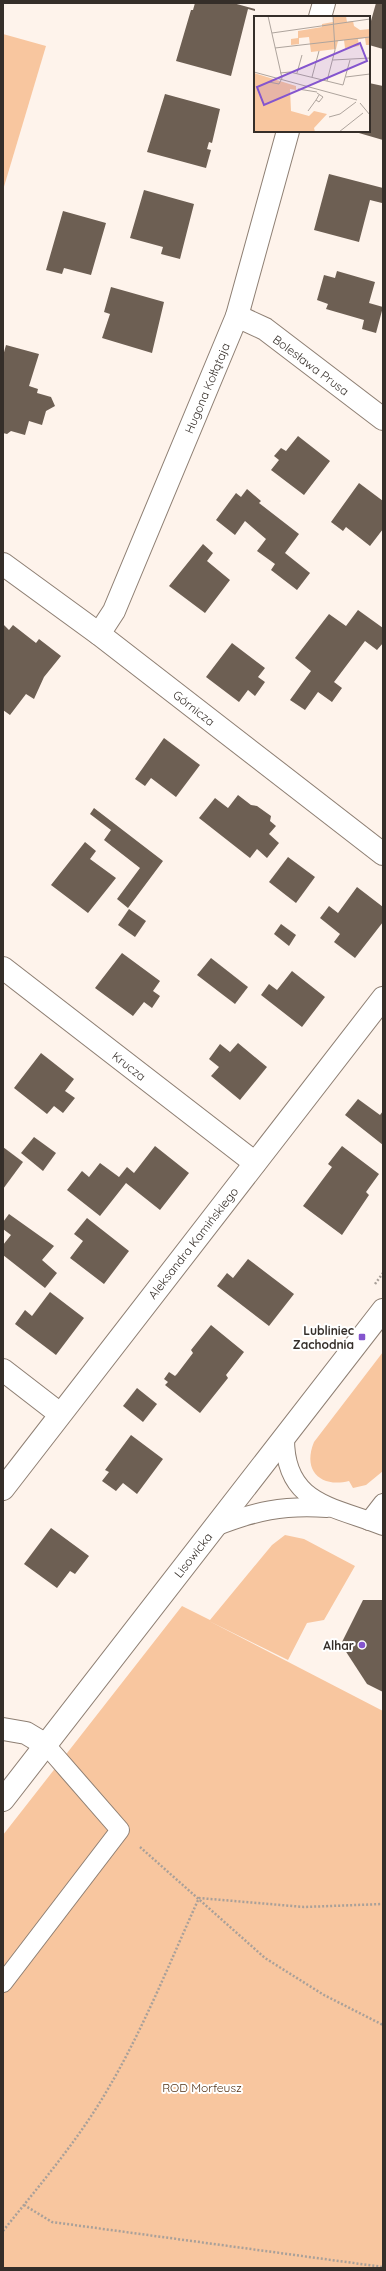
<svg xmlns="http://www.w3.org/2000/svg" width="386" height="2271" viewBox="0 0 386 2271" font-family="Quicksand,sans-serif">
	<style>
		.green { fill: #f8c69f }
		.building { fill: #6d5f53 }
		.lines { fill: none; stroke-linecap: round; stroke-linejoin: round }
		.service-casing { stroke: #8e7f73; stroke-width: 20 }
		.minor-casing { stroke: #8e7f73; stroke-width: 24 }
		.tertiary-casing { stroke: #8e7f73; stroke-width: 24 }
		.secondary-casing { stroke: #8e7f73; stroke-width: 24 }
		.path { stroke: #a9a099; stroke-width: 2.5; stroke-dasharray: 2 2; stroke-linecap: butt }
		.service { stroke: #fff; stroke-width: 18 }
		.minor { stroke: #fff; stroke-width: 22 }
		.tertiary { stroke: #fff; stroke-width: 22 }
		.secondary { stroke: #fff; stroke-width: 22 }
		.poi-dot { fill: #8455ce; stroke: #fff; stroke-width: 1.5 }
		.labels { text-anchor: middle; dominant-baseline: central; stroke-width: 4; stroke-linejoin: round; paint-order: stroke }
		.street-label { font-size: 12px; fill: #352e29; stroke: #fff }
		.poi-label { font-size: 12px; font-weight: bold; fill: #352e29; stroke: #fff; text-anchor: end }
		.park-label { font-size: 12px; fill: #543316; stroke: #fff }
		.inset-road { fill: none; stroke: #aea49d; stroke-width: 1 }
		.view { fill: #8455ce; fill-opacity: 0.15; stroke: #8455ce; stroke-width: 2 }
		.inset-edge { fill: none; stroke: #352e29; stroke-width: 2 }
	</style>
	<rect width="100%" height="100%" fill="#fef3eb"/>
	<g class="green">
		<polygon points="3,34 46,46 3,190"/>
		<path d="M383,1352v119l-17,14 -13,3 -4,-7c-28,7 -47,-10 -35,-39z"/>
		<polygon points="285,1535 304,1539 355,1566 324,1620 307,1623 288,1660 209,1621 383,1711 383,2268 3,2268 3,1835 182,1606 210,1620 272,1545"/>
	</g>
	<g class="building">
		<polygon points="195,3 233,3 255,9 255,11 248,9 231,76 176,61 191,10 193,10"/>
		<polygon points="376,3 383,3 383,49 369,45 369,28"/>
		<polygon points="369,83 383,86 383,140 352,131 369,131"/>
		<polygon points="165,94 220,109 212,143 209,142 207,149 211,150 206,168 147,152"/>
		<polygon points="329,174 383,188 382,203 370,200 359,242 314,230"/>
		<polygon points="144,190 194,204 180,259 161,254 163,247 130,238"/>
		<polygon points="63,211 106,223 91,275 64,268 62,274 46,270"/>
		<polygon points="337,271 375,282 369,303 383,307 376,333 362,329 364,320 326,309 328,304 317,300 324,275 335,278"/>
		<polygon points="111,287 164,302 152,353 102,338 110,314 104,312"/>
		<polygon points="6,345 39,354 29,386 38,389 37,393 51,397 55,406 46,411 42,425 29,421 25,435 11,431 7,434 3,433 3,356"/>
		<polygon points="298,436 330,461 304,495 271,470 279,460 274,456 281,448 286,451"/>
		<polygon points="359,483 383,501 383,529 370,546 346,527 343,531 331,522"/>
		<polygon points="247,489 261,501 259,503 299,534 285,553 310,573 297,590 271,570 275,564 257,551 266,539 245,521 235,535 216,520 236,493 241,497"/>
		<polygon points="203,544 213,553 207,561 230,580 205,613 169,586"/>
		<polygon points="358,610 383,628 383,643 377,650 365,641 334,682 342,688 332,702 318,692 305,710 290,700 311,671 295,658 329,614 346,626"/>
		<polygon points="3,624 9,630 13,625 36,643 39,639 61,656 44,677 34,699 26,694 10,715 3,710"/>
		<polygon points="232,643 265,668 258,677 265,682 255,696 248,690 239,702 206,677"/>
		<polygon points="164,738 200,765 176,797 151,778 145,786 135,779"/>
		<polygon points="238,795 251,805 257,806 271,816 270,821 276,826 269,834 279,843 267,858 257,849 250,858 199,818 215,798 228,808"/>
		<polygon points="94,808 163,861 128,908 117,899 140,868 104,840 111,830 90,814"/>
		<polygon points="85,842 96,851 90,859 116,878 88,913 51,885"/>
		<polygon points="288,857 315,877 296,903 269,882"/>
		<polygon points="357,887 383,907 383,922 355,958 334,942 340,934 320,918 329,906 338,913"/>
		<polygon points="129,909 146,921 135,937 118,925"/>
		<polygon points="281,924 296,935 289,946 274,934"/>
		<polygon points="122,953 160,981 153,991 160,996 152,1008 144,1002 133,1016 95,988"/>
		<polygon points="211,958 248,987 235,1004 197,975"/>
		<polygon points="292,971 325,997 302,1027 261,995 269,984 277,990"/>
		<polygon points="238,1043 267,1067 240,1100 211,1076 219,1067 209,1059 220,1044 230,1052"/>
		<polygon points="41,1053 74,1079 65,1091 75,1098 63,1113 54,1106 47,1114 14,1088"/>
		<polygon points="358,1099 380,1115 383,1111 383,1145 345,1115"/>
		<polygon points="34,1137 56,1153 43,1171 21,1153"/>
		<polygon points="155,1146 189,1173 160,1210 126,1183 100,1216 67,1190 82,1171 89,1177 100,1163 119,1177 127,1167 134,1173"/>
		<polygon points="342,1146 379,1174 366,1192 369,1195 342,1235 303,1206 332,1167 328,1164"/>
		<polygon points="3,1147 23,1162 3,1189"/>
		<polygon points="9,1214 54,1246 42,1260 57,1273 45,1288 3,1255 3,1245 11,1235 3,1229 3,1222"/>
		<polygon points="87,1218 129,1251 104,1284 70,1258 83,1241 74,1234"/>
		<polygon points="248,1259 294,1294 269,1326 217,1286 227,1273 233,1278"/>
		<polygon points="50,1292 84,1318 56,1355 15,1324 25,1310 32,1316"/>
		<polygon points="211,1325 244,1352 226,1375 228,1378 200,1413 165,1385 168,1382 164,1379 169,1372 175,1376 177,1374 193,1353 191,1350"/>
		<polygon points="137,1388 157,1404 143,1422 123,1406"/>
		<polygon points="131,1435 163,1459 137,1494 123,1483 116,1491 102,1481 109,1472 105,1470"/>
		<polygon points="51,1528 89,1556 75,1574 70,1571 57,1588 24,1564"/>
		<polygon points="363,1600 383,1600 383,1692 367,1684 341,1644"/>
	</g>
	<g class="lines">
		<defs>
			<g id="service">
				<path d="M285,1437c-1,68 49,69 98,89"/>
				<polyline points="369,1521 383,1503"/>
				<path d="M215,1527c40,-16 68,-22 112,-19"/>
				<polyline points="3,1983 120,1830 46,1745"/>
			</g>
			<g id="minor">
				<polyline points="320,17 324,3"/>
				<polyline points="237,316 265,329 383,419"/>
				<polyline points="3,564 99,634 383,854"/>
				<polyline points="99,634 114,611 237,316 288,131"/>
				<polyline points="3,968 255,1163"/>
				<polyline points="3,1370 60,1414"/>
				<polyline points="3,1489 383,998"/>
			</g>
			<polyline id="tertiary" points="3,1729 26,1733 46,1745"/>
			<polyline id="secondary" points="3,1800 383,1310"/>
		</defs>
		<use href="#service" class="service-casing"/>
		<use href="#minor" class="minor-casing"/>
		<use href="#tertiary" class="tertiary-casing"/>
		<use href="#secondary" class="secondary-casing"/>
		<g class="path">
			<polyline points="375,1284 383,1273"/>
			<polyline points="140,1847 265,1958 324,1995 383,2025"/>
			<polyline points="24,2205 52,2222 383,2267"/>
			<path d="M3,2231c27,-34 55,-67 80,-103 49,-70 81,-153 116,-230l105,9 79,-3"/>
		</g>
		<use href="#service" class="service"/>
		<use href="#minor" class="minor"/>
		<use href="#tertiary" class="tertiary"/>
		<use href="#secondary" class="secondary"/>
	</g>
	<g class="poi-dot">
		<rect x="358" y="1333" width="8" height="8" rx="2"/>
		<circle cx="362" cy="1645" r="4"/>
	</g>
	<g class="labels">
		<g class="street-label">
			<text transform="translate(311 365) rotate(37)">Bolesława Prusa</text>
			<text transform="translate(207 388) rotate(-67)">Hugona Kołłątaja</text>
			<text transform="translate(194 708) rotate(38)">Górnicza</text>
			<text transform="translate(129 1066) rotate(38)">Krucza</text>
			<text transform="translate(193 1243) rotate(-52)">Aleksandra Kamińskiego</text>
			<text transform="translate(193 1555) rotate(-52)">Lisowicka</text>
		</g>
		<g class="poi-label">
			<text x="354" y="1330">Lubliniec<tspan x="354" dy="14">Zachodnia</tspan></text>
			<text x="354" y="1645">Alhar</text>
		</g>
		<g class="park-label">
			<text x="202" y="2087">ROD Morfeusz</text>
		</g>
	</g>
	<g transform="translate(254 16)">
		<rect width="116" height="116" fill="#fef3eb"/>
		<path d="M79,0h13l1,6 6,-1 1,5 6,4 10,-1v16h-4l-1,-7 -7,1 1,7 -14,2 -1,-8 -6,1 -2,8 -25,3 -2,-15 -10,1v6l-8,1v-6l7,-1v-7l24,-4v-3l11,-2zM0,57l42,13v4l-6,-1 1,22 18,5 5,-5 13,3 -13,14 1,4h-61z" fill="#f8c69f"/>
		<path class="inset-road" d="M14,0l14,62 -3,6 -10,-2M18,17l98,-14M21,32l95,-11M79,44l37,-2M0,56l103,28M26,57l10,-1 53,13 7,-25M43,57l5,-18M58,61l7,-26M92,61l24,-3M73,65l8,-31 -2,-34M44,73l19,3M63,77l6,4 -4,5 -3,-2 3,-5M106,87l10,12M54,95l8,-11M75,101l11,-3 16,-12M85,116l24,-19"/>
		<path class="view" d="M106,27l7,18 -103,44 -7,-18z"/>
		<rect width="116" height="116" class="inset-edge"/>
	</g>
	<rect width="386" height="2271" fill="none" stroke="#352e29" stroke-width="8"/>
</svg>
